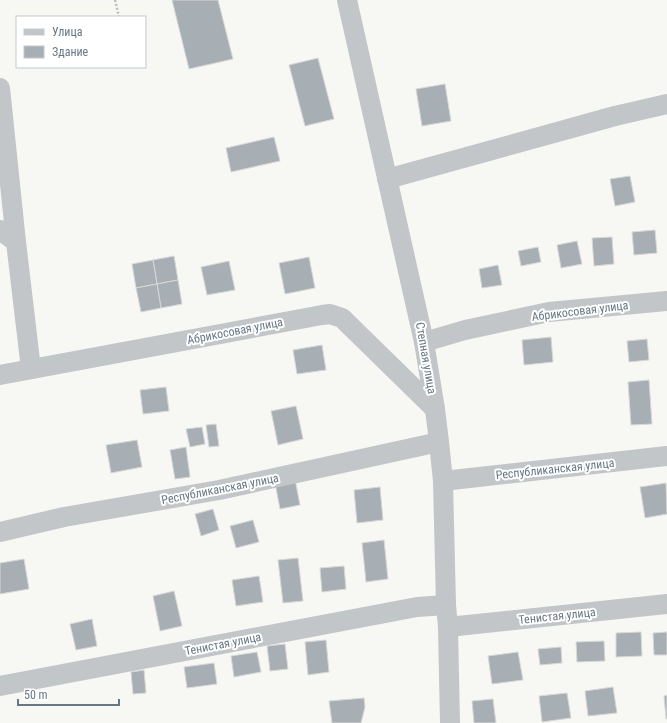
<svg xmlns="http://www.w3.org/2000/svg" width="667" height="723" viewBox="0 0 667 723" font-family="'Roboto Condensed',sans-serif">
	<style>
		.building { fill: #a7afb5; stroke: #d8d8d6 }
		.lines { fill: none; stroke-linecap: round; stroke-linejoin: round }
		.path { stroke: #bcbec0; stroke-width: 2.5; stroke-dasharray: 2 2; stroke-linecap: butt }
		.minor { stroke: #c2c6c9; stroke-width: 20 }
		.labels { text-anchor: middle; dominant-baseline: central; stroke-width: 4; stroke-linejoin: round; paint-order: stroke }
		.street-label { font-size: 12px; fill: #677784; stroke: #fff }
	</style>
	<rect width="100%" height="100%" fill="#f7f7f4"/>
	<g class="building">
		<polygon points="172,0 218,0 233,59 189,69"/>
		<polygon points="318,58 334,119 305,126 289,65"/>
		<polygon points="445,84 451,121 422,126 416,89"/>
		<polygon points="274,137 280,161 231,172 226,148"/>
		<polygon points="630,176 635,202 615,206 610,179"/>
		<polygon points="655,230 657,253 634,255 632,232"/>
		<polygon points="612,237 614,264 594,266 592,238"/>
		<polygon points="577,241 582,264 561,268 557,245"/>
		<polygon points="538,247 541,262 521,266 518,251"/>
		<polygon points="174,256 178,280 157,284 153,260"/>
		<polygon points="309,257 315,288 285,294 279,263"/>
		<polygon points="153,260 157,284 136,288 132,264"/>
		<polygon points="229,261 235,290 207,295 201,267"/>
		<polygon points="498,265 502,285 482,288 479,269"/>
		<polygon points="178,280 182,304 161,308 157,284"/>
		<polygon points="157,284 161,308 141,312 136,288"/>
		<polygon points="551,337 553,362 524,365 522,340"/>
		<polygon points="647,339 649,360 629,362 627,341"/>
		<polygon points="322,345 326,370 297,374 293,350"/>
		<polygon points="649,380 652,424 631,425 628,382"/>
		<polygon points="166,387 169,411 143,414 140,390"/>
		<polygon points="296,406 303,439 278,445 271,411"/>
		<polygon points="216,424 219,446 209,447 206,425"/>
		<polygon points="202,427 205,444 190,447 186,429"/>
		<polygon points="137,440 142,467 111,473 106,445"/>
		<polygon points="186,447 190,477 175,479 170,450"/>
		<polygon points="295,479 300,505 280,509 275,483"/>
		<polygon points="666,483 667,514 645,518 640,487"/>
		<polygon points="380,487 383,520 357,523 354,490"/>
		<polygon points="213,509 219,530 201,536 195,514"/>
		<polygon points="253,520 259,542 236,548 230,526"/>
		<polygon points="384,540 388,579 366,582 362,543"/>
		<polygon points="298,558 303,601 283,603 278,560"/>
		<polygon points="24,559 29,589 0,594 0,563"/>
		<polygon points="344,566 346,589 322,592 320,568"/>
		<polygon points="259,576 263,602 236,606 232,580"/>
		<polygon points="174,591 182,626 160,631 153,596"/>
		<polygon points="92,619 97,646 76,650 70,624"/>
		<polygon points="641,632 642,656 616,657 616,633"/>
		<polygon points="667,632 667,655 654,655 653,633"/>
		<polygon points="326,640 329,672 308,675 305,642"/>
		<polygon points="604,641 605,661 577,662 576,642"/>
		<polygon points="285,644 288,669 270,671 267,646"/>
		<polygon points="561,647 562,663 540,665 538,649"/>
		<polygon points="257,652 261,672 234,677 231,656"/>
		<polygon points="518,652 523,680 492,684 488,656"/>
		<polygon points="214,663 217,684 187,688 184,667"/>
		<polygon points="144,670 146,693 133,694 131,672"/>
		<polygon points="613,687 617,713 588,716 585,691"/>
		<polygon points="567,693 571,718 542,722 539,696"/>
		<polygon points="667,695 667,719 666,719 664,696"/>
		<polygon points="364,698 365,707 361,723 332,723 329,701"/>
		<polygon points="493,699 496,723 474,723 472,701"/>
	</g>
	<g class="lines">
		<polyline class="path" points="115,0 119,17"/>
		<g class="minor">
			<polyline points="347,0 424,342 435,409 439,442 443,481 446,605 448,627 450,723"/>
			<polyline points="0,88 16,242"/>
			<polyline points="387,179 615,116 667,104"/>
			<polyline points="0,230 16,242 31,369"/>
			<polyline points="424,342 465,330 549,312 667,301"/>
			<polyline points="0,375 322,315 330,314 342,318 435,409"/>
			<polyline points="443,481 667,456"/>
			<polyline points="0,532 64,517 219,490 439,442"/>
			<polyline points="448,627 667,604"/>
			<polyline points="0,686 417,607 446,605"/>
		</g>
	</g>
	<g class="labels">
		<g class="street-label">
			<text transform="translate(580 311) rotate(-7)">Абрикосовая улица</text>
			<text transform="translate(235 331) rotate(-11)">Абрикосовая улица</text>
			<text transform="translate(426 358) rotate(80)">Степная улица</text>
			<text transform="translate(555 469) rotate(-6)">Республиканская улица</text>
			<text transform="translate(220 489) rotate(-11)">Республиканская улица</text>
			<text transform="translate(557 616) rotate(-6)">Тенистая улица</text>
			<text transform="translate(223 644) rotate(-11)">Тенистая улица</text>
		</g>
	</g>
	<rect x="16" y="16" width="130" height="52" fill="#ffffff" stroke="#c2c9ce"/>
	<rect x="24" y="29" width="20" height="6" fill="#c2c6c9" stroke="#c2c9ce"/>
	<text x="52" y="36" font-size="12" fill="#677784">Улица</text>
	<rect x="24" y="46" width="20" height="12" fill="#a7afb5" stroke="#c2c9ce"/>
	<text x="52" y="56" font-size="12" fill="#677784">Здание</text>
	<path d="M18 699v6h101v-6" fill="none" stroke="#677784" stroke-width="2"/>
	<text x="24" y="699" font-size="12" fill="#677784" stroke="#ffffff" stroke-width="3" paint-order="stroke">50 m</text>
</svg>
